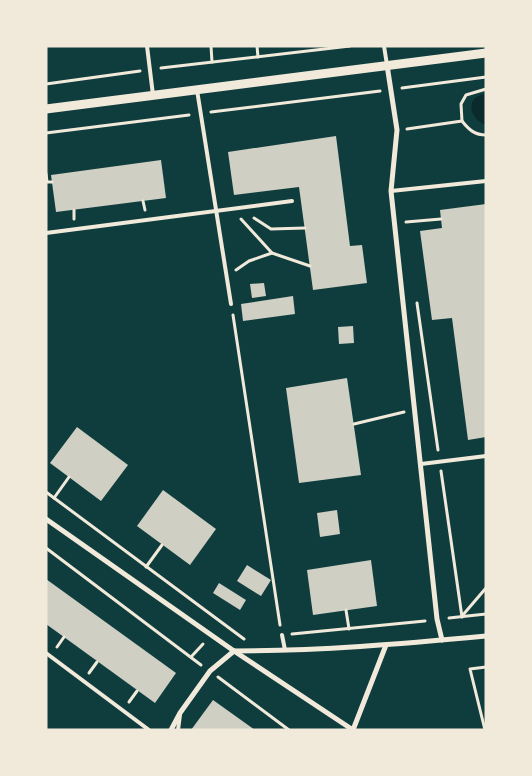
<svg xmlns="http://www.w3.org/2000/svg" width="532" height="776" viewBox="0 0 532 776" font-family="Raleway,sans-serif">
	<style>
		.water { fill: #0a2a2b }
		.building { fill: #cfcfc3 }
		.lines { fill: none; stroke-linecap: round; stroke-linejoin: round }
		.path { stroke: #f1e9da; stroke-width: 3 }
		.service { stroke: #f1e9da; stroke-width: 4 }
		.minor { stroke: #f1e9da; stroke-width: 5 }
		.tertiary { stroke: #f1e9da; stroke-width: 9 }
	</style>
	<rect width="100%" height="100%" fill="#0f3d3e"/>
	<path class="water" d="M486,94v31c-18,-6 -21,-29 0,-31z"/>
	<g class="building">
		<polygon points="336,136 350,246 362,245 367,283 313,290 299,187 234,195 228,152"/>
		<polygon points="161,160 166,198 56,212 51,175"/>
		<polygon points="486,204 486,437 468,440 452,318 432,320 420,231 442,228 440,210"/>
		<polygon points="264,283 266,296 252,298 250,284"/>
		<polygon points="293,296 295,314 243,321 241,304"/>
		<polygon points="353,326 354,343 339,344 338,327"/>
		<polygon points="347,378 361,475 299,483 286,388"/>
		<polygon points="77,427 128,465 101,501 50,463"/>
		<polygon points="163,490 216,529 190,565 137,526"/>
		<polygon points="337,510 340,534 320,537 317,513"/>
		<polygon points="371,560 377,606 313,615 307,570"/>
		<polygon points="247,565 271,580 261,596 237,581"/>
		<polygon points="46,579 176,673 155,703 46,624"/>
		<polygon points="219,583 246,600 240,610 213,593"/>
		<polygon points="213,700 255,730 191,730"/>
	</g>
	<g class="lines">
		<g class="path">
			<polyline points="211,46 212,62"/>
			<polyline points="257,46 258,57"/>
			<polyline points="161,68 350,46"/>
			<polyline points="46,84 140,71"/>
			<polyline points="402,88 486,77"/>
			<polyline points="211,112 380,91"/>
			<polyline points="462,121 461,104 466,95 486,89"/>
			<path d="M407,129l55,-8c7,9 13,14 24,14"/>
			<polyline points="46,133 189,115"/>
			<polyline points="46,174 47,182 52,182"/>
			<polyline points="143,201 145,210"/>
			<polyline points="74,210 74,219"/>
			<polyline points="254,218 271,229 305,228"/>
			<polyline points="241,219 272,253 310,266"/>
			<polyline points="406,222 441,219"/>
			<polyline points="236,270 249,261 272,253"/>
			<polyline points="417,303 438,450"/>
			<polyline points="233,315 280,625"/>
			<polyline points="354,424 404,412"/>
			<polyline points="441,471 462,617"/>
			<polyline points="46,492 244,639"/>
			<polyline points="54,498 69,477"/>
			<polyline points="46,548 201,665"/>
			<polyline points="146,567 162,545"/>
			<polyline points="346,610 349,629"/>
			<polyline points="462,616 486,588"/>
			<polyline points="449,618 486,614"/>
			<polyline points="292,634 425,621"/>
			<polyline points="57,647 64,637"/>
			<polyline points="191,657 203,644"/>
			<polyline points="89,673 97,662"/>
			<polyline points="218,677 289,730"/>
			<polyline points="129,702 137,691"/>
			<polyline points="485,730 470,669 486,667"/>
		</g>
		<g class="service">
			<polyline points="147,46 153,95"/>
			<polyline points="384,46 387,65"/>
			<polyline points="197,90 231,304"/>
			<polyline points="391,191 486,181"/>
			<polyline points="46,233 292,201"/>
			<polyline points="421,464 486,456"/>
			<polyline points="282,635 285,650"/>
			<polyline points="46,653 149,730"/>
			<polyline points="178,730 180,715"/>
		</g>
		<g class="minor">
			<polyline points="387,65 397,130 391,191 437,619 442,640"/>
			<polyline points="46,519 234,651 353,730"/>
			<path d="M234,651c84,0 168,-7 252,-15"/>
			<polyline points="171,730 180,713 210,671 234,651"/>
			<polyline points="353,730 386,645"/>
		</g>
		<polyline class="tertiary" points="46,109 486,53"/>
	</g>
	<rect width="532" height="776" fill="none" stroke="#f1e9da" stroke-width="95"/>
</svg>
